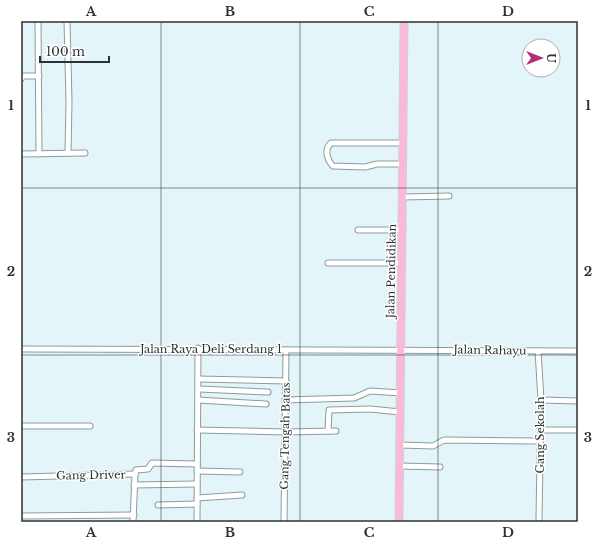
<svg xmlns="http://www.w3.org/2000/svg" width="599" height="543" viewBox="0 0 599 543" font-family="'Libre Baskerville',serif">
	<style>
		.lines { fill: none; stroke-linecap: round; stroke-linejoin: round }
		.minor-casing { stroke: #8c9b9f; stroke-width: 7 }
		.major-casing { stroke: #d1d2d2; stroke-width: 9 }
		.minor { stroke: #fff; stroke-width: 5 }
		.major { stroke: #fbb9d8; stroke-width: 7 }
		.grid { fill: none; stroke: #2c3233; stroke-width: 1; stroke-opacity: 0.55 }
		.labels { text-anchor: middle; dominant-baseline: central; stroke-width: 3; stroke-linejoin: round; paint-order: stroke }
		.street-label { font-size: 11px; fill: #2c3233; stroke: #fff }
		.neatline { fill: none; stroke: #2c3233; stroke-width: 1.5 }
		.grid-label { font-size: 13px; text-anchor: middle; font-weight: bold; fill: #2c3233 }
	</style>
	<rect width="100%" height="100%" fill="#e4f5f9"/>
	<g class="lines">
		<defs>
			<g id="minor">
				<polyline points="38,21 39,154"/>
				<polyline points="67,21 69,102 68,153"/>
				<polyline points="21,79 23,76 39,76"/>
				<polyline points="21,154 85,153"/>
				<path d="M403,164h-26l-12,3 -32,-1c-6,-6 -9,-17 -2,-23h72"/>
				<polyline points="403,197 449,196"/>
				<polyline points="358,230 403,230"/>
				<polyline points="328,263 402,263"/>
				<polyline points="21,349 578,351"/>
				<polyline points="538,351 541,400 539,519"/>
				<polyline points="199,379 286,381"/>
				<polyline points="199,389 268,392"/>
				<polyline points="198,400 266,404"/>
				<polyline points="285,400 354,398 370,391 401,393"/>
				<polyline points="541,400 578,401"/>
				<polyline points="21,426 90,426"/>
				<polyline points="197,430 285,432 336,431"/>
				<polyline points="540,430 578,430"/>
				<polyline points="328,431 329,410 370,409 400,412"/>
				<polyline points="400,445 433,446 444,440 540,441"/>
				<polyline points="400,466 440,467"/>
				<polyline points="197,471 240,472"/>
				<polyline points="21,477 135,474"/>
				<polyline points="134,485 197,484"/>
				<polyline points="197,498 242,495"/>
				<polyline points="158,505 197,504"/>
				<polyline points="21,516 134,515"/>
				<polyline points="133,522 135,474 136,470 148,469 152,463 197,464"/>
				<polyline points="197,522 198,348"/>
				<polyline points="284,522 286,350"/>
			</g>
			<polyline id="major" points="399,522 404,21"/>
		</defs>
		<use href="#minor" class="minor-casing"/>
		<use href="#major" class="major-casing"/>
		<use href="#minor" class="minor"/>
		<use href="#major" class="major"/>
	</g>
	<path class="grid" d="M161,21v501M300,21v501M438,21v501M21,188h557M21,355h557"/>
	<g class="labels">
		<g class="street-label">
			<text transform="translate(391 271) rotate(-89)">Jalan Pendidikan</text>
			<text x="211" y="349">Jalan Raya Deli Serdang 1</text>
			<text transform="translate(490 350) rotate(1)">Jalan Rahayu</text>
			<text transform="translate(540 435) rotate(-90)">Gang Sekolah</text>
			<text transform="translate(285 436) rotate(-89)">Gang Tengah Batas</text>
			<text transform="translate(91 475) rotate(-1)">Gang Driver</text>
		</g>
	</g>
	<rect width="599" height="543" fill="none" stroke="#ffffff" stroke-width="44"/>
	<g transform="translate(541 58) rotate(90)"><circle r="19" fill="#ffffff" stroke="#abadad"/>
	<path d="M0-3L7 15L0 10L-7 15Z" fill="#b22f77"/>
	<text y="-6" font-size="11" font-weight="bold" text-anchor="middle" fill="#2c3233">U</text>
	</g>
	<path d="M40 56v6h69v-6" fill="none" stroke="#2c3233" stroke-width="2"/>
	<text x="46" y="56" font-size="12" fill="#2c3233" stroke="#ffffff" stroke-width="3" paint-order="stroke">100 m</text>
	<rect x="22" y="22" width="555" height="499" class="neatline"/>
	<g class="grid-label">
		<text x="91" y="16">A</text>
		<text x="230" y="16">B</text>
		<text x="369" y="16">C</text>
		<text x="508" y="16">D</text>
		<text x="11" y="110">1</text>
		<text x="588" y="110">1</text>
		<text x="11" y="276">2</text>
		<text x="588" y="276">2</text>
		<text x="11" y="442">3</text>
		<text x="588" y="442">3</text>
		<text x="91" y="537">A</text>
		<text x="230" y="537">B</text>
		<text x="369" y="537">C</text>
		<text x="508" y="537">D</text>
	</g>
</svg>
